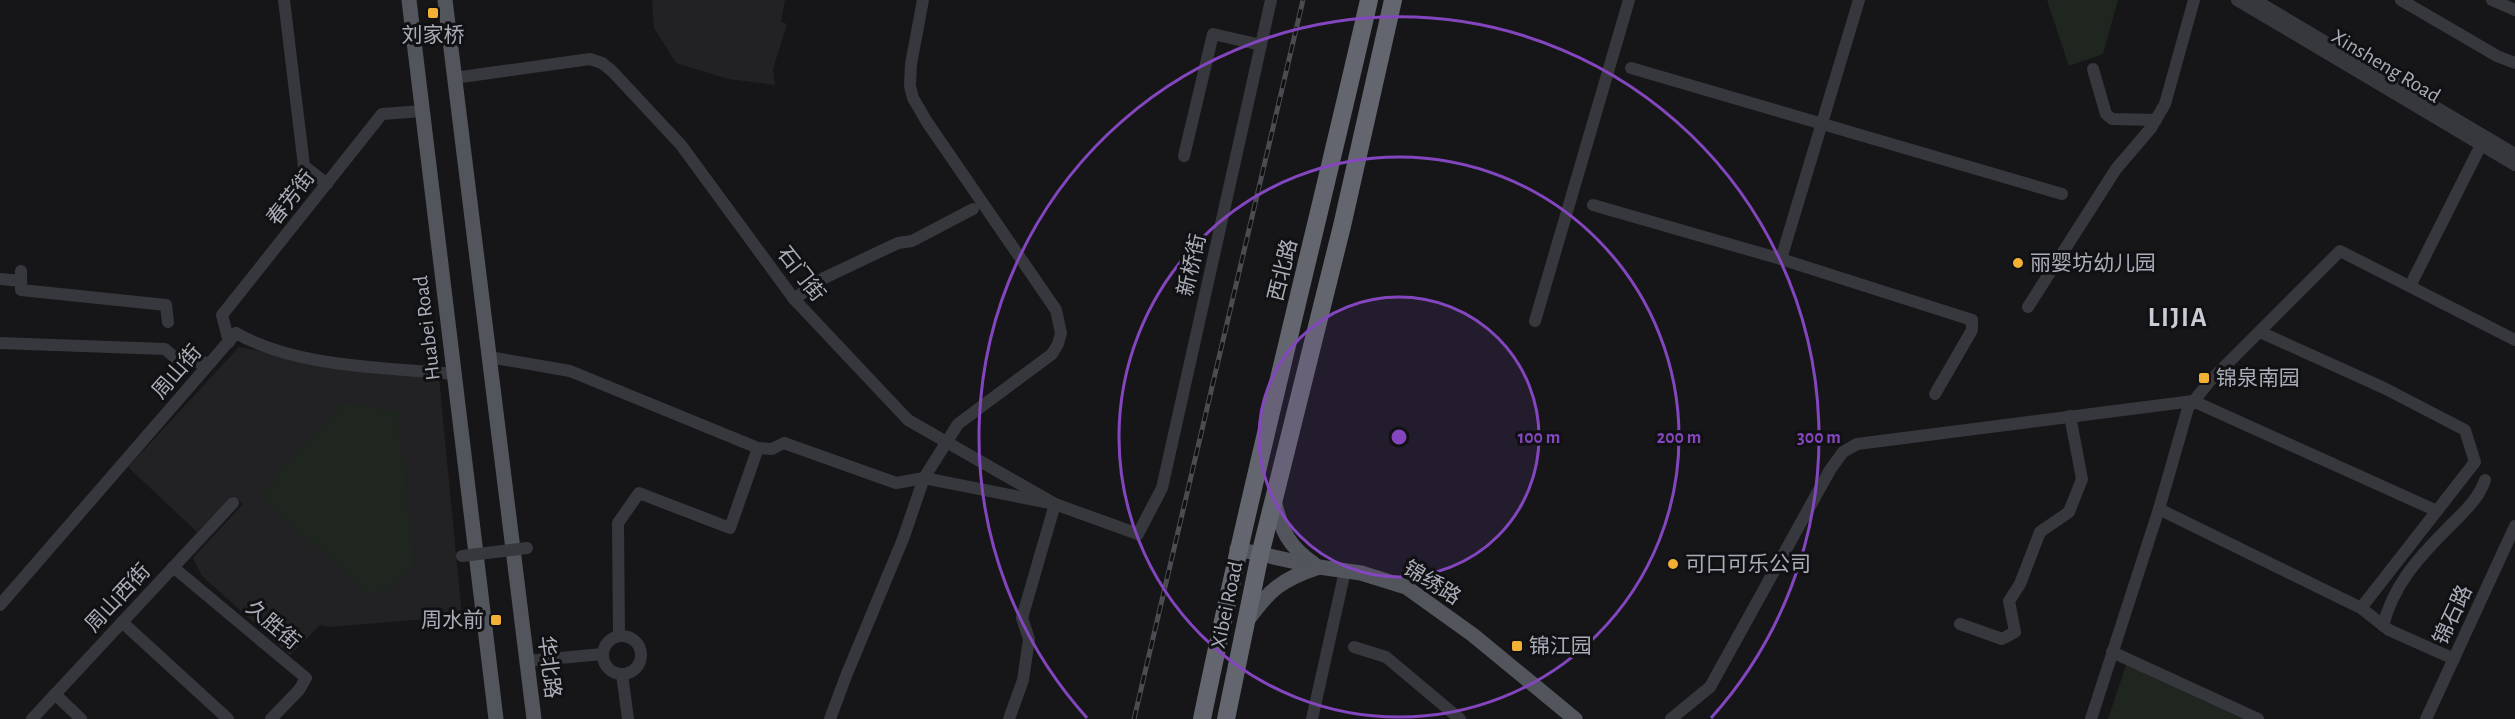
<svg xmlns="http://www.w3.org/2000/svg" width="2515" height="719" viewBox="0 0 2515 719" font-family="'Alegreya Sans','Noto Sans SC',sans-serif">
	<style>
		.built { fill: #222225 }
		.green { fill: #1e261f }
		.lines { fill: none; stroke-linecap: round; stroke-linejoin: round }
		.minor { stroke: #37383d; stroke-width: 12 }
		.major { stroke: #53555c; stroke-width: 15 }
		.highway { stroke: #63666e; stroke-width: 18 }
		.rail-casing { stroke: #4a4c52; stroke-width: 5 }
		.rail { stroke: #111113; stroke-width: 3; stroke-dasharray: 9; stroke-linecap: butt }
		.minor-bridge { stroke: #37383d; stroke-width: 12 }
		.ring { fill: none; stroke: #8446be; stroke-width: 3 }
		.poi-dot { fill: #f2b134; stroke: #111113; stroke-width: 2 }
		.labels { text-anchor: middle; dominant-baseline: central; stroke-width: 6; stroke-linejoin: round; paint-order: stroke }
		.poi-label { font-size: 21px; fill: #a8adb8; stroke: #111113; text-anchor: start }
		.street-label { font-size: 21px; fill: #a8adb8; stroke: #111113 }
		.district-label { font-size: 27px; font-weight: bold; letter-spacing: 1.5px; fill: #c9ccd4; stroke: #111113 }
		.centre { fill: #8446be; stroke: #111113; stroke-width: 3 }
		.ring-label { font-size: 18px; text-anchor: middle; font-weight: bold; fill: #8446be; stroke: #111113; stroke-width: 6; stroke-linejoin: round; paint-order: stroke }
	</style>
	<rect width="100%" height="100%" fill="#161618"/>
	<g class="built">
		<polygon points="652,0 785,0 781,22 787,24 773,69 775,85 728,79 676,63 654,28"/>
		<polygon points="239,347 308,361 439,378 462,616 330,627 320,625 290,655 202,576 193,558 243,504 232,496 197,532 128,467"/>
	</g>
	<g class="green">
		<polygon points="2047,0 2118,0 2103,54 2069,66"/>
		<path d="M343,403l54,8 17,154c-12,15 -26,25 -44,29l-111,-98z"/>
		<polygon points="2126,665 2243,719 2108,719"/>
	</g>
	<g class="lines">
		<g class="minor">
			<polyline points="284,0 304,166 327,184"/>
			<polyline points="2237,0 2515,165"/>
			<polyline points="2255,0 2515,154"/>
			<polyline points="2401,0 2497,56 2515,63"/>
			<polyline points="2492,0 2515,10"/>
			<polyline points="1631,68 2062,194"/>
			<polyline points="2093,69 2106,114 2112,119 2156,120"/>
			<polyline points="454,78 590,59 602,63 612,71 681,145 794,299 908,420 1055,504 1138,534 1162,488 1271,0"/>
			<polyline points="1184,156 1213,34 1261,45"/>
			<polyline points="1593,205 1781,259 1972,320 1972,330 1935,394"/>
			<polyline points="1781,259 1859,0"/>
			<polyline points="21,271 21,290 166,305 168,322"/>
			<polyline points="0,279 21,281"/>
			<polyline points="2410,286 2481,145"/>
			<polyline points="794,299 824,278 898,243 912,241 973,209"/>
			<polyline points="2028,307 2116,169 2151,128 2165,104 2194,0"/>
			<polyline points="1535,321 1629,0"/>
			<polyline points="2260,332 2384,388 2465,430 2475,462 2361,608"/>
			<polyline points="229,342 222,315 382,114 422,111"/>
			<polyline points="0,343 165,349 179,361 210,363"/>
			<polyline points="489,357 570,371 758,448 772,449 784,443 896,483 924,478 1055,504 1022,618 1029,639 1023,680 1009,719"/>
			<polyline points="2159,509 2361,608 2389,630 2454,659"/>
			<polyline points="173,567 306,678 299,690 271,719"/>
			<path d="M0,605l236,-272c61,35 149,34 218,41"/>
			<polyline points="122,622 228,719"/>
			<polyline points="1960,624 2002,639 2015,632 2009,601 2020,584 2040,532 2069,512 2082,479 2070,416"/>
			<path d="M2383,626c10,-40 34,-67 63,-96 15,-16 32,-29 39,-50"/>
			<circle cx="622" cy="655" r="19"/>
			<polyline points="619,636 618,523 639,493 730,528 758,448"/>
			<polyline points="1354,647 1386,657 1460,719"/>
			<polyline points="2112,652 2258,719"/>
			<polyline points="527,661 603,654"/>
			<polyline points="622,674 628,719"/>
			<polyline points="55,694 81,719"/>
			<polyline points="32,719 233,503"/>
			<polyline points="830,719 846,676 903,539 924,478 958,424 1052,354 1058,344 1061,333 1056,310 927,122 913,98 910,86 911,64 923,0"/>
			<polyline points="1312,719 1345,571"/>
			<polyline points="1671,719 1710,687 1830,470 1843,452 1857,444 2193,401 2437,511"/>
			<polyline points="2091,719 2159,509 2188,408 2210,381 2340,251 2515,340"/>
			<polyline points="2426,719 2515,526"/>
		</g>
		<g class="major">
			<polyline points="409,0 496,719"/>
			<polyline points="445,0 534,719"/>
			<path d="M1274,501c8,30 14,45 40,63"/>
			<polyline points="1237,549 1319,567 1361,573 1406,587 1473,635 1575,719"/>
			<path d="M1247,621c22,-31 35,-42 72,-54"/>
		</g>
		<g class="highway">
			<path d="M1202,719c50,-241 112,-479 167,-719"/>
			<polyline points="1226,719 1259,559 1342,226 1393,0"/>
		</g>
		<defs>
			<polyline id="rail" points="1134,719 1303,0"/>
		</defs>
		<use href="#rail" class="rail-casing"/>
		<use href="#rail" class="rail"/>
		<polyline class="minor-bridge" points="462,556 527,548"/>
	</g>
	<circle cx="1399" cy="437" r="140" fill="#8446be" fill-opacity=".12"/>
	<g class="ring">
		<circle cx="1399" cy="437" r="140"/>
		<circle cx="1399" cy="437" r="280"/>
		<path d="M1087 718A420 420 0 1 1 1711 718"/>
	</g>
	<g class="poi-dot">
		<rect x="427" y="7" width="12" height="12" rx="3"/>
		<circle cx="2018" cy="263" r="6"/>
		<rect x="2198" y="372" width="12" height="12" rx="3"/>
		<circle cx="1673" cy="564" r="6"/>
		<rect x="490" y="614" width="12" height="12" rx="3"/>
		<rect x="1511" y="640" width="12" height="12" rx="3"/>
	</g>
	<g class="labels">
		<g class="poi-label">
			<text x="433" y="35" text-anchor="middle">刘家桥</text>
			<text x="2030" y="263">丽婴坊幼儿园</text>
			<text x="2216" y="378">锦泉南园</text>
			<text x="1685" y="564">可口可乐公司</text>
			<text x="484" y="620" text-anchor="end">周水前</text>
			<text x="1529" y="646">锦江园</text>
		</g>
		<g class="street-label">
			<text transform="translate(2386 66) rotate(31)">Xinsheng Road</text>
			<text transform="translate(291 198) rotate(-52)">春芳街</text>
			<text transform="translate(1192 265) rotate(-77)">新桥街</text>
			<text transform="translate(1283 270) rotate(-76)">西北路</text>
			<text transform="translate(801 274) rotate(52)">石门街</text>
			<text transform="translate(427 328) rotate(-97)">Huabei Road</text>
			<text transform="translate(177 372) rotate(-49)">周山街</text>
			<text transform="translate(1432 583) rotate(32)">锦绣路</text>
			<text transform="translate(118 598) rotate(-47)">周山西街</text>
			<text transform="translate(1227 605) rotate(-78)">Xibei Road</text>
			<text transform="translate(2453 615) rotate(-65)">锦石路</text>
			<text transform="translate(273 625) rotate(40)">久胜街</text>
			<text transform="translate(549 667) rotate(83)">华北路</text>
		</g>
		<g class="district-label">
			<text x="2178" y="317">LIJIA</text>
		</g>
	</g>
	<circle cx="1399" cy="437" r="9" class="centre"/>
	<g class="ring-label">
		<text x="1539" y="443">100 m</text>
		<text x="1679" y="443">200 m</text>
		<text x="1819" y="443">300 m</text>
	</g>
</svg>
